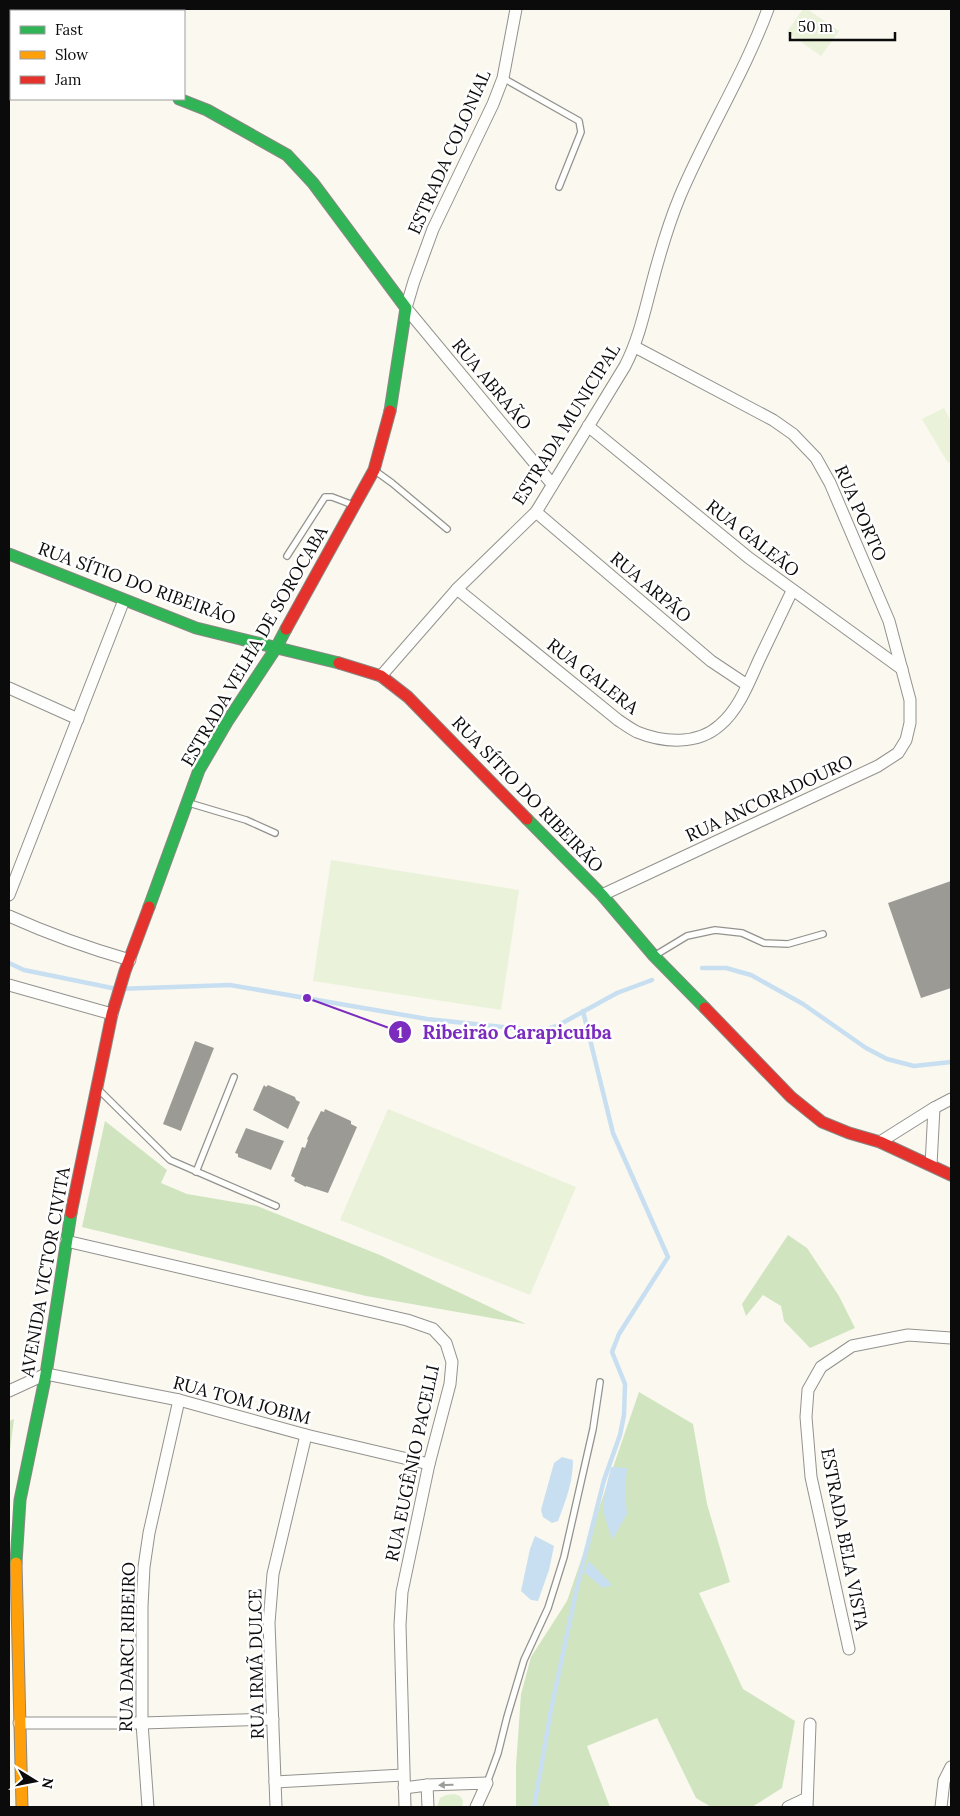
<svg xmlns="http://www.w3.org/2000/svg" width="960" height="1816" viewBox="0 0 960 1816" font-family="Lora,serif">
	<style>
		.green { fill: #e0eed0 }
		.forest { fill: #d0e5bf }
		.pitch { fill: #eaf2da }
		.water { fill: #c8dff1 }
		.lines { fill: none; stroke-linecap: round; stroke-linejoin: round }
		.stream { stroke: #c8dff1; stroke-width: 4.5 }
		.building { fill: #9c9a95 }
		.lane-casing { stroke: #93928e; stroke-width: 8 }
		.street-casing { stroke: #93928e; stroke-width: 13 }
		.fast-casing { stroke: #898884; stroke-width: 13 }
		.slow-casing { stroke: #898884; stroke-width: 13 }
		.jam-casing { stroke: #898884; stroke-width: 13 }
		.lane { stroke: #fefefd; stroke-width: 5.5 }
		.street { stroke: #fefefd; stroke-width: 11 }
		.fast { stroke: #30b455; stroke-width: 11 }
		.slow { stroke: #ff9f0a; stroke-width: 11 }
		.jam { stroke: #e5322d; stroke-width: 11 }
		.oneway { fill: #9d9d9c }
		.labels { text-anchor: middle; dominant-baseline: central; stroke-width: 5; stroke-linejoin: round; paint-order: stroke }
		.street-label { font-size: 18px; fill: #0b0b0b; stroke: #fff }
		.leader { fill: none; stroke: #7b2cbf; stroke-width: 2 }
		.callout-dot { fill: #7b2cbf; stroke: #fff; stroke-width: 2 }
		.mark-label { font-size: 15px; text-anchor: middle; font-weight: bold; fill: #fff }
		.callout-label { font-size: 19px; text-anchor: middle; font-weight: bold; fill: #7b2cbf; stroke: #fff; stroke-width: 5; stroke-linejoin: round; paint-order: stroke }
	</style>
	<rect width="100%" height="100%" fill="#faf8ef"/>
	<polygon class="green" points="454,1794 460,1796 463,1801 462,1807 437,1807 440,1798 446,1795"/>
	<g class="forest">
		<polygon points="105,1121 167,1170 161,1183 187,1194 257,1206 380,1255 526,1324 366,1296 82,1227"/>
		<polygon points="788,1235 807,1248 839,1296 855,1328 810,1348 784,1321 781,1306 763,1295 746,1316 742,1304"/>
		<polygon points="639,1392 693,1424 707,1504 730,1582 699,1593 743,1689 795,1721 782,1788 752,1807 711,1807 696,1798 657,1718 587,1746 610,1807 516,1807 516,1766 521,1694 531,1657 567,1601"/>
		<polygon points="14,1419 9,1458 9,1421"/>
	</g>
	<g class="pitch">
		<polygon points="803,9 807,9 839,31 821,56 787,32"/>
		<polygon points="944,408 951,421 951,461 948,463 922,419"/>
		<polygon points="331,860 519,890 501,1010 313,981"/>
		<polygon points="388,1109 576,1187 530,1295 340,1220"/>
	</g>
	<g class="water">
		<path d="M562,1457l11,3c0,22 -7,40 -15,61l-6,2 -9,-6 -2,-7 13,-47z"/>
		<polygon points="611,1467 627,1468 625,1490 627,1514 612,1540 603,1510 605,1491"/>
		<polygon points="535,1536 554,1546 549,1570 538,1601 531,1600 521,1591 530,1549"/>
		<polygon points="589,1561 612,1585 603,1588 584,1572"/>
	</g>
	<g class="lines">
		<g class="stream">
			<polyline points="9,963 24,970 117,989 230,985 427,1019 540,1031 557,1026 617,993 652,980"/>
			<polyline points="702,968 726,968 751,975 803,1004 866,1048 887,1059 914,1066 951,1062"/>
			<polyline points="534,1807 551,1710 577,1587 604,1480 620,1435 624,1415 625,1384 612,1352 619,1334 668,1257 613,1133 583,1011"/>
		</g>
	</g>
	<g class="building">
		<polygon points="951,881 951,988 921,998 888,903"/>
		<polygon points="195,1041 214,1048 181,1131 163,1124"/>
		<polygon points="264,1085 266,1087 268,1085 295,1097 296,1100 300,1102 288,1129 253,1110"/>
		<polygon points="325,1109 351,1121 351,1124 357,1127 328,1193 306,1186 306,1187 294,1181 295,1178 291,1176 302,1147 305,1148 308,1140 307,1139 321,1111 324,1112"/>
		<polygon points="246,1128 284,1141 271,1170 238,1157 238,1154 235,1153"/>
	</g>
	<g class="lines">
		<defs>
			<g id="lane">
				<polyline points="503,78 579,121 581,132 559,187"/>
				<polyline points="374,470 392,483 447,529"/>
				<polyline points="287,556 325,497 332,497 353,505"/>
				<polyline points="189,803 246,820 275,833"/>
				<polyline points="654,956 687,936 715,930 742,933 764,943 788,944 823,934"/>
				<polyline points="98,1089 170,1160 276,1206"/>
				<polyline points="196,1172 234,1077"/>
				<polyline points="487,1783 498,1753 507,1717 524,1660 548,1608 564,1557 593,1429 600,1382"/>
			</g>
			<g id="street">
				<polyline points="516,9 503,78 493,104 433,229 414,281 406,308 552,484"/>
				<polyline points="588,426 749,558 902,669"/>
				<polyline points="536,512 711,661 747,685"/>
				<path d="M457,589l161,131c6,4 13,9 19,12 27,11 61,13 83,-7 19,-16 29,-43 39,-65 11,-23 22,-46 33,-69"/>
				<path d="M381,676l76,-87 79,-77 89,-146c13,-25 19,-52 26,-79 8,-31 17,-62 29,-91 27,-64 64,-122 88,-187"/>
				<polyline points="9,688 78,719"/>
				<polyline points="9,895 124,600"/>
				<polyline points="602,895 878,766 898,753 906,740 910,723 910,700 889,621 830,483 816,458 793,434 773,420 635,347"/>
				<path d="M9,916c40,18 79,32 121,44"/>
				<polyline points="9,985 112,1014"/>
				<polyline points="880,1142 934,1108 951,1099"/>
				<polyline points="931,1165 934,1108"/>
				<polyline points="66,1241 407,1320 433,1329 446,1343 452,1362 450,1384 429,1464 402,1592 400,1625 405,1807"/>
				<polyline points="9,1391 46,1374 179,1400 306,1435 429,1464"/>
				<polyline points="849,1649 811,1477 806,1417 808,1390 821,1367 852,1346 908,1335 951,1338"/>
				<polyline points="19,1723 142,1723 273,1719"/>
				<polyline points="275,1782 403,1775"/>
				<polyline points="427,1785 428,1807"/>
				<polyline points="404,1788 427,1785 487,1783 476,1807"/>
				<polyline points="148,1807 142,1723 142,1606 144,1567 149,1533 179,1400"/>
				<polyline points="276,1807 269,1623 273,1574 306,1435"/>
				<polyline points="788,1807 807,1798"/>
				<polyline points="807,1807 810,1724"/>
				<polyline points="941,1807 944,1781 951,1767"/>
			</g>
			<g id="fast">
				<polyline points="179,99 207,110 287,155 313,183 406,308 390,411"/>
				<polyline points="9,554 196,628 339,663"/>
				<polyline points="527,819 602,895 654,956 705,1008"/>
				<polyline points="149,907 199,770 227,722 276,648 286,629"/>
				<polyline points="16,1563 20,1500 46,1374 71,1213"/>
			</g>
			<g id="slow">
				<polyline points="9,50 11,51"/>
				<polyline points="16,1563 22,1807"/>
			</g>
			<g id="jam">
				<polyline points="286,629 374,470 390,411"/>
				<polyline points="339,663 381,676 408,697 527,819"/>
				<polyline points="705,1008 791,1097 822,1122 849,1133 880,1142 951,1175"/>
				<polyline points="71,1213 112,1014 125,971 149,907"/>
			</g>
		</defs>
		<use href="#lane" class="lane-casing"/>
		<use href="#street" class="street-casing"/>
		<use href="#fast" class="fast-casing"/>
		<use href="#slow" class="slow-casing"/>
		<use href="#jam" class="jam-casing"/>
		<use href="#lane" class="lane"/>
		<use href="#street" class="street"/>
		<use href="#fast" class="fast"/>
		<use href="#slow" class="slow"/>
		<use href="#jam" class="jam"/>
	</g>
	<defs><path id="oneway-solid" d="M-6-.8H1V-3.2L6.5 0L1 3.2V.8H-6Z" transform="scale(1.25)"/></defs>
	<use class="oneway" href="#oneway-solid" transform="translate(446 1785) rotate(178)"/>
	<g class="labels">
		<g class="street-label">
			<text transform="translate(449 152) rotate(-66)">ESTRADA COLONIAL</text>
			<text transform="translate(492 384) rotate(50)">RUA ABRAÃO</text>
			<text transform="translate(566 424) rotate(-58)">ESTRADA MUNICIPAL</text>
			<text transform="translate(861 513) rotate(66)">RUA PORTO</text>
			<text transform="translate(753 538) rotate(38)">RUA GALEÃO</text>
			<text transform="translate(137 583) rotate(20)">RUA SÍTIO DO RIBEIRÃO</text>
			<text transform="translate(651 587) rotate(40)">RUA ARPÃO</text>
			<text transform="translate(254 646) rotate(-60)">ESTRADA VELHA DE SOROCABA</text>
			<text transform="translate(593 676) rotate(38)">RUA GALERA</text>
			<text transform="translate(528 794) rotate(46)">RUA SÍTIO DO RIBEIRÃO</text>
			<text transform="translate(769 798) rotate(-25)">RUA ANCORADOURO</text>
			<text transform="translate(45 1272) rotate(-80)">AVENIDA VICTOR CIVITA</text>
			<text transform="translate(242 1400) rotate(15)">RUA TOM JOBIM</text>
			<text transform="translate(412 1463) rotate(-78)">RUA EUGÊNIO PACELLI</text>
			<text transform="translate(845 1539) rotate(79)">ESTRADA BELA VISTA</text>
			<text transform="translate(127 1647) rotate(-89)">RUA DARCI RIBEIRO</text>
			<text transform="translate(256 1664) rotate(-91)">RUA IRMÃ DULCE</text>
		</g>
	</g>
	<path class="leader" d="M307 998L400 1032"/>
	<g class="callout-dot">
		<circle cx="307" cy="998" r="5"/>
		<circle cx="400" cy="1032" r="12"/>
	</g>
	<g class="mark-label">
		<text x="400" y="1038">1</text>
	</g>
	<g class="callout-label">
		<text x="517" y="1039">Ribeirão Carapicuíba</text>
	</g>
	<rect width="960" height="1816" fill="none" stroke="#0b0b0b" stroke-width="20"/>
	<rect x="10" y="10" width="175" height="90" fill="#ffffff" stroke="#9d9d9d"/>
	<rect x="20" y="26" width="25" height="8" fill="#30b455" stroke="#9d9d9d"/>
	<text x="55" y="35" font-size="15" fill="#0b0b0b">Fast</text>
	<rect x="20" y="51" width="25" height="8" fill="#ff9f0a" stroke="#9d9d9d"/>
	<text x="55" y="60" font-size="15" fill="#0b0b0b">Slow</text>
	<rect x="20" y="76" width="25" height="8" fill="#e5322d" stroke="#9d9d9d"/>
	<text x="55" y="85" font-size="15" fill="#0b0b0b">Jam</text>
	<g transform="translate(35 1781) rotate(100)" stroke="#ffffff" stroke-width="4" paint-order="stroke">
	<path d="M0-4L9 19L0 12L-9 19Z" fill="#0b0b0b"/>
	<text y="-8" font-size="14" font-weight="bold" text-anchor="middle" fill="#0b0b0b">N</text>
	</g>
	<path d="M790 32v8h105v-8" fill="none" stroke="#0b0b0b" stroke-width="2.5"/>
	<text x="798" y="32" font-size="15" fill="#0b0b0b" stroke="#ffffff" stroke-width="4" paint-order="stroke">50 m</text>
</svg>
